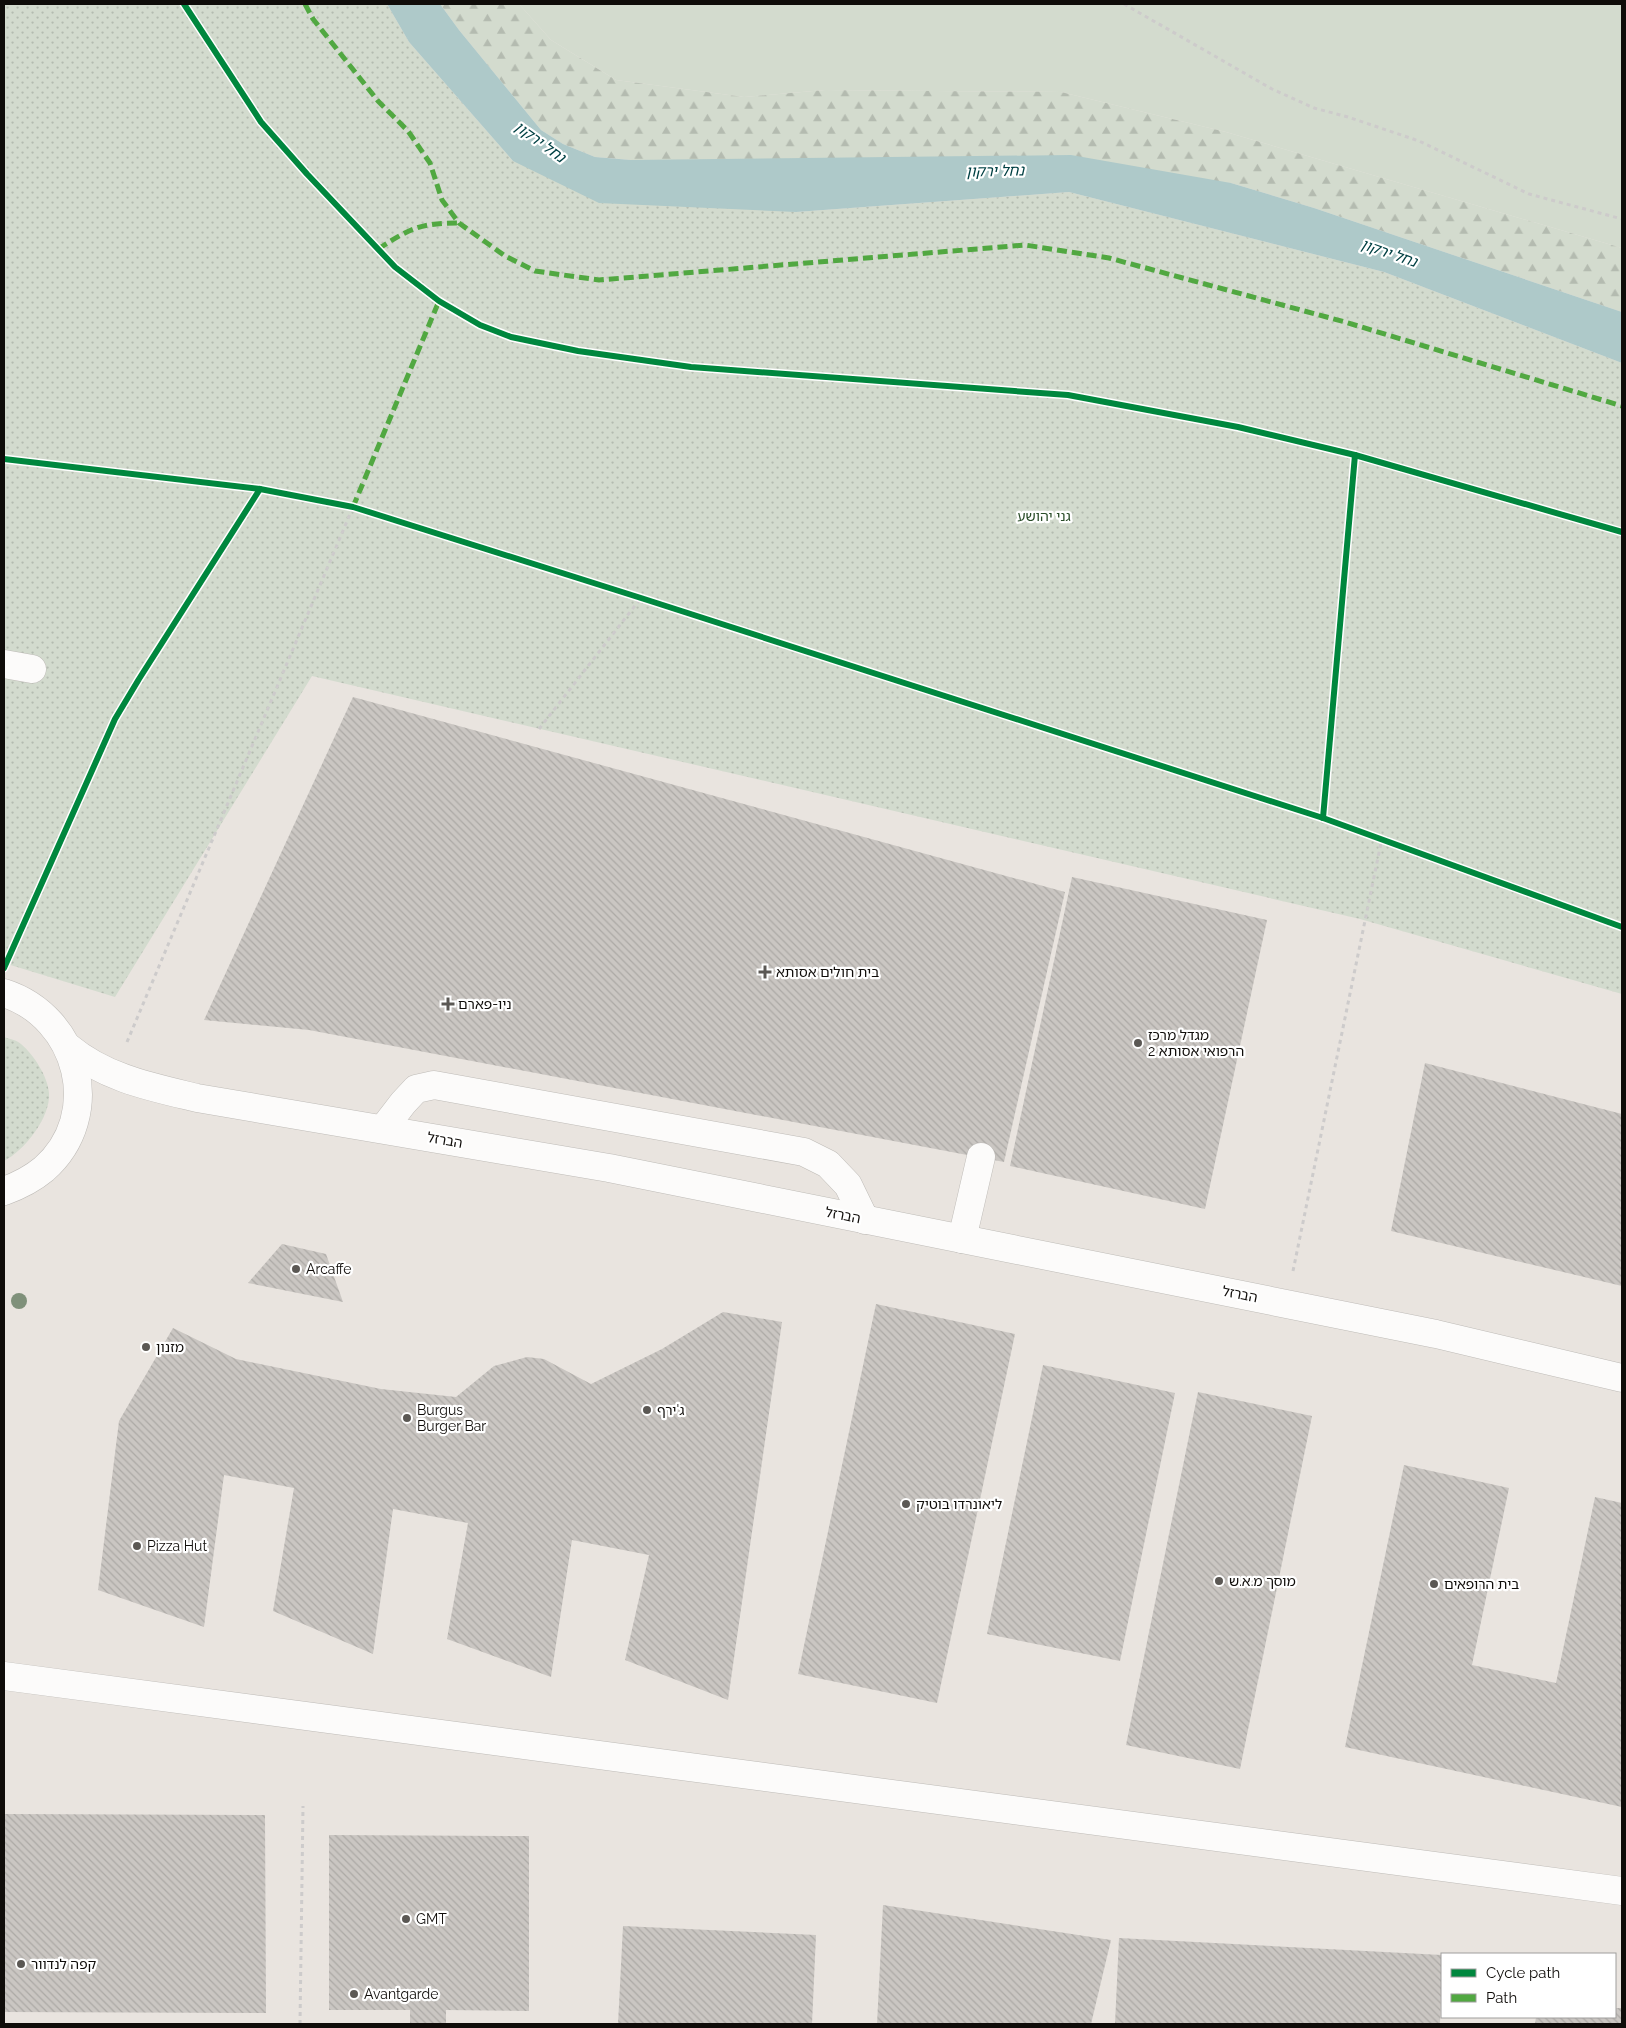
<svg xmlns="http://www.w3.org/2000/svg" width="1626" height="2028" viewBox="0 0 1626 2028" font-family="Raleway,'Noto Sans Hebrew',sans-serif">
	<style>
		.green { fill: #d3dbce }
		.forest { fill: url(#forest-firs) }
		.park { fill: url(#park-dots) }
		.water { fill: #aec9c9 }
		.building { fill: url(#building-back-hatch) }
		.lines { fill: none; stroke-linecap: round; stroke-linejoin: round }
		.minor-casing { stroke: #bebbb7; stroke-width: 29 }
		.path { stroke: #cdcbcb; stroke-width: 3; stroke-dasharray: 4 4; stroke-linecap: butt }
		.minor { stroke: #fcfbfa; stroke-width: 28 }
		.quiet { stroke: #51a841; stroke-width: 5; stroke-dasharray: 10 5; stroke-linecap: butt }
		.cycleway-casing { stroke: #fff; stroke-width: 9 }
		.cycleway { stroke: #00873e; stroke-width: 6 }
		.tree { fill: #7f907a }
		.poi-dot { fill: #5b5854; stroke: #fff; stroke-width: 2 }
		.labels { text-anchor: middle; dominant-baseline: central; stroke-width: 4.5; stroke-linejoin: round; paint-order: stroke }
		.park-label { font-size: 14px; fill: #294c28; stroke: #fff }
		.poi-label { font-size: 14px; fill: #0f0c09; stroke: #fff; text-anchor: start }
		.street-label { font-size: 14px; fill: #0f0c09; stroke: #fff }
		.water-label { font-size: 15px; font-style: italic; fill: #004043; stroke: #fff }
	</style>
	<defs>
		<pattern id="forest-firs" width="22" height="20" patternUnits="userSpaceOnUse" patternTransform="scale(1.25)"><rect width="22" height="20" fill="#d3dbce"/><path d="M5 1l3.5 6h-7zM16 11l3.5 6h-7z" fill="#b4bbb0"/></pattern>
		<pattern id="park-dots" width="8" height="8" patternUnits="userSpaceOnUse" patternTransform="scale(1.25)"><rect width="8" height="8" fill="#d3dbce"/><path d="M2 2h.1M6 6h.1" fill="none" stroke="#b4bbb0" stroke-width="1.8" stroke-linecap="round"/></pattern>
		<pattern id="building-back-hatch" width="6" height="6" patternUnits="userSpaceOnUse" patternTransform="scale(1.25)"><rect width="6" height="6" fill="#cac6c2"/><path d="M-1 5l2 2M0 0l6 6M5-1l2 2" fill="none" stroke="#aca9a5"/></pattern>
	</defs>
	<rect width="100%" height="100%" fill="#e9e4df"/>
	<polygon class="green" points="519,4 1622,4 1622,248 1226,132 1061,92 825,90 744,97 616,80 551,40"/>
	<polygon class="forest" points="440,4 519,4 551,40 616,80 744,97 825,90 1061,92 1226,132 1622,248 1622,312 1314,208 1231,183 631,160 595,157 563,144 541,130 459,30"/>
	<g class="park">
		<polygon points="4,4 387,4 409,42 513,161 796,212 1069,192 1384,272 1622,363 1622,994 1360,919 312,676 115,997 4,963"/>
		<path d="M4,1037c5,2 13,3 17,7 13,11 27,33 28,49 2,24 -25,58 -45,68z"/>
	</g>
	<polygon class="water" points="387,4 440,4 459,30 541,130 563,144 595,157 631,160 1071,155 1231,183 1314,208 1622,312 1622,363 1384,272 1069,192 796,212 599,203 513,161 409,42"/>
	<g class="building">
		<polygon points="353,697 1065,892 1004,1162 309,1030 204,1020"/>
		<polygon points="1072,877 1267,920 1205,1209 1010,1166"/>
		<polygon points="1425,1063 1622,1114 1622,1286 1391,1231"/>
		<polygon points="282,1244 326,1254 343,1302 248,1283"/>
		<polygon points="876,1304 1015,1334 937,1703 798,1674"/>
		<polygon points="723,1312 782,1322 728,1700 625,1660 649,1555 572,1540 551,1677 447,1639 468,1523 393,1509 373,1654 273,1611 294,1488 224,1475 204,1627 98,1590 119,1421 173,1328 236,1359 381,1389 456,1397 494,1366 527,1357 544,1359 591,1384 662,1349"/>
		<polygon points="1043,1365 1175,1393 1120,1661 987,1634"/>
		<polygon points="1198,1392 1312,1416 1240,1769 1126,1745"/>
		<polygon points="1404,1465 1509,1488 1472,1665 1556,1683 1595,1497 1622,1503 1622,1807 1345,1747"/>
		<polygon points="4,1814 265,1815 266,2013 4,2012"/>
		<polygon points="329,1835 529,1836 529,2011 446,2010 446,2024 410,2024 410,2010 329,2010"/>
		<polygon points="883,1905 1111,1940 1091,2024 877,2024"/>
		<polygon points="623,1926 816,1935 812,2024 618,2024"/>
		<polygon points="1119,1938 1442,1955 1440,2024 1115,2024"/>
		<polygon points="1615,2008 1622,2008 1622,2024 1535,2024 1536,2017 1615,2017"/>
	</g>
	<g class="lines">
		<defs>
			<g id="minor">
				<polyline points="4,664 32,669"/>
				<path d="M4,993c75,24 101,122 40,176 -12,10 -26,17 -40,22"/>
				<path d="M68,1047c37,31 83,40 129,51l412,70 827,166 186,44"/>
				<polyline points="383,1129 403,1103 416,1089 434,1085 804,1152 828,1164 848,1185 865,1220"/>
				<polyline points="962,1239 981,1157"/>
				<polyline points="4,1676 1622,1891"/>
			</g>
		</defs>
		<use href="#minor" class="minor-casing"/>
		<g class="path">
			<polyline points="1124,4 1272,89 1314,108 1348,117 1419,141 1529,194 1622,219"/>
			<polyline points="539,729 641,598"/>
			<polyline points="127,1042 353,507"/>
			<polyline points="1293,1271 1382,838"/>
			<polyline points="300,2024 303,1806"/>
		</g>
		<use href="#minor" class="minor"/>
		<g class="quiet">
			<polyline points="305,4 313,19 378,101 408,131 430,163 442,200 459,223 505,256 535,271 599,280 1025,245 1109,258 1345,322 1622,406"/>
			<path d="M378,249c33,-21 42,-26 81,-26"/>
			<polyline points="353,507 439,301"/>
		</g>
		<defs>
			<g id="cycleway">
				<polyline points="184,4 261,122 307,174 395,267 439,301 480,325 511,337 578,351 691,367 1068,395 1238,427 1355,455 1622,532"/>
				<polyline points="4,459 260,489 353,507 641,598 1323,818 1622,927"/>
				<polyline points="1323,818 1355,455"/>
				<polyline points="4,968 115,719 139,679 260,489"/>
			</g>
		</defs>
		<use href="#cycleway" class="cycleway-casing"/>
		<use href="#cycleway" class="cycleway"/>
	</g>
	<circle class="tree" cx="19" cy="1301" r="8"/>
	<g class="poi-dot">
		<path d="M762.5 964.5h5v5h5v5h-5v5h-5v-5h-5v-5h5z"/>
		<path d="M445.5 996.5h5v5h5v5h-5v5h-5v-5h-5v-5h5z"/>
		<circle cx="1138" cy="1043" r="5"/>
		<circle cx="296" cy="1269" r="5"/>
		<circle cx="146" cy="1347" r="5"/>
		<circle cx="647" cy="1410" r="5"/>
		<circle cx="407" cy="1418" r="5"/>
		<circle cx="906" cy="1504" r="5"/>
		<circle cx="137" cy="1546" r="5"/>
		<circle cx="1219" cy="1581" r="5"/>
		<circle cx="1434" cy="1584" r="5"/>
		<circle cx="406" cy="1919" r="5"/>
		<circle cx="21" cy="1964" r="5"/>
		<circle cx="354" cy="1994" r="5"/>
	</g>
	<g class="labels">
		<g class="park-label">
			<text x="1044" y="516">גני יהושע</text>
		</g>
		<g class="poi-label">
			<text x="776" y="972">בית חולים אסותא</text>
			<text x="458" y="1004">ניו-פארם</text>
			<text x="1148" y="1035">מגדל מרכז<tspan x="1148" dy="16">הרפואי אסותא 2</tspan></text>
			<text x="306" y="1269">Arcaffe</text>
			<text x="156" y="1347">מזנון</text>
			<text x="417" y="1410">Burgus<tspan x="417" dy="16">Burger Bar</tspan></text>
			<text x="657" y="1410">ג'ירף</text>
			<text x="916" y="1504">ליאונרדו בוטיק</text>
			<text x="147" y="1546">Pizza Hut</text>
			<text x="1229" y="1581">מוסך מ.א.ש</text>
			<text x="1444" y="1584">בית הרופאים</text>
			<text x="416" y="1919">GMT</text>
			<text x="31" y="1964">קפה לנדוור</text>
			<text x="364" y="1994">Avantgarde</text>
		</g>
		<g class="street-label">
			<text transform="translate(445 1140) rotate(10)">הברזל</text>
			<text transform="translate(843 1215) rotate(11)">הברזל</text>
			<text transform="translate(1240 1294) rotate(11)">הברזל</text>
		</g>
		<g class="water-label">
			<text transform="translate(540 142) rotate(36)">נחל ירקון</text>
			<text transform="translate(995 171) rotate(-1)">נחל ירקון</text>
			<text transform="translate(1389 253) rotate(19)">נחל ירקון</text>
		</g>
	</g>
	<rect width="1626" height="2028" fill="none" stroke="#0f0c09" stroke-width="10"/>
	<rect x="1441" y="1953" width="175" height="65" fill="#ffffff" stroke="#9f9e9d"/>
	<rect x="1451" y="1969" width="25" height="8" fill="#00873e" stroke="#9f9e9d"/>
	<text x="1486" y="1978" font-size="15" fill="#0f0c09">Cycle path</text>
	<rect x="1451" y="1994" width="25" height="8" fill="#51a841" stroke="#9f9e9d"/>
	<text x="1486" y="2003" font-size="15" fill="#0f0c09">Path</text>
</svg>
